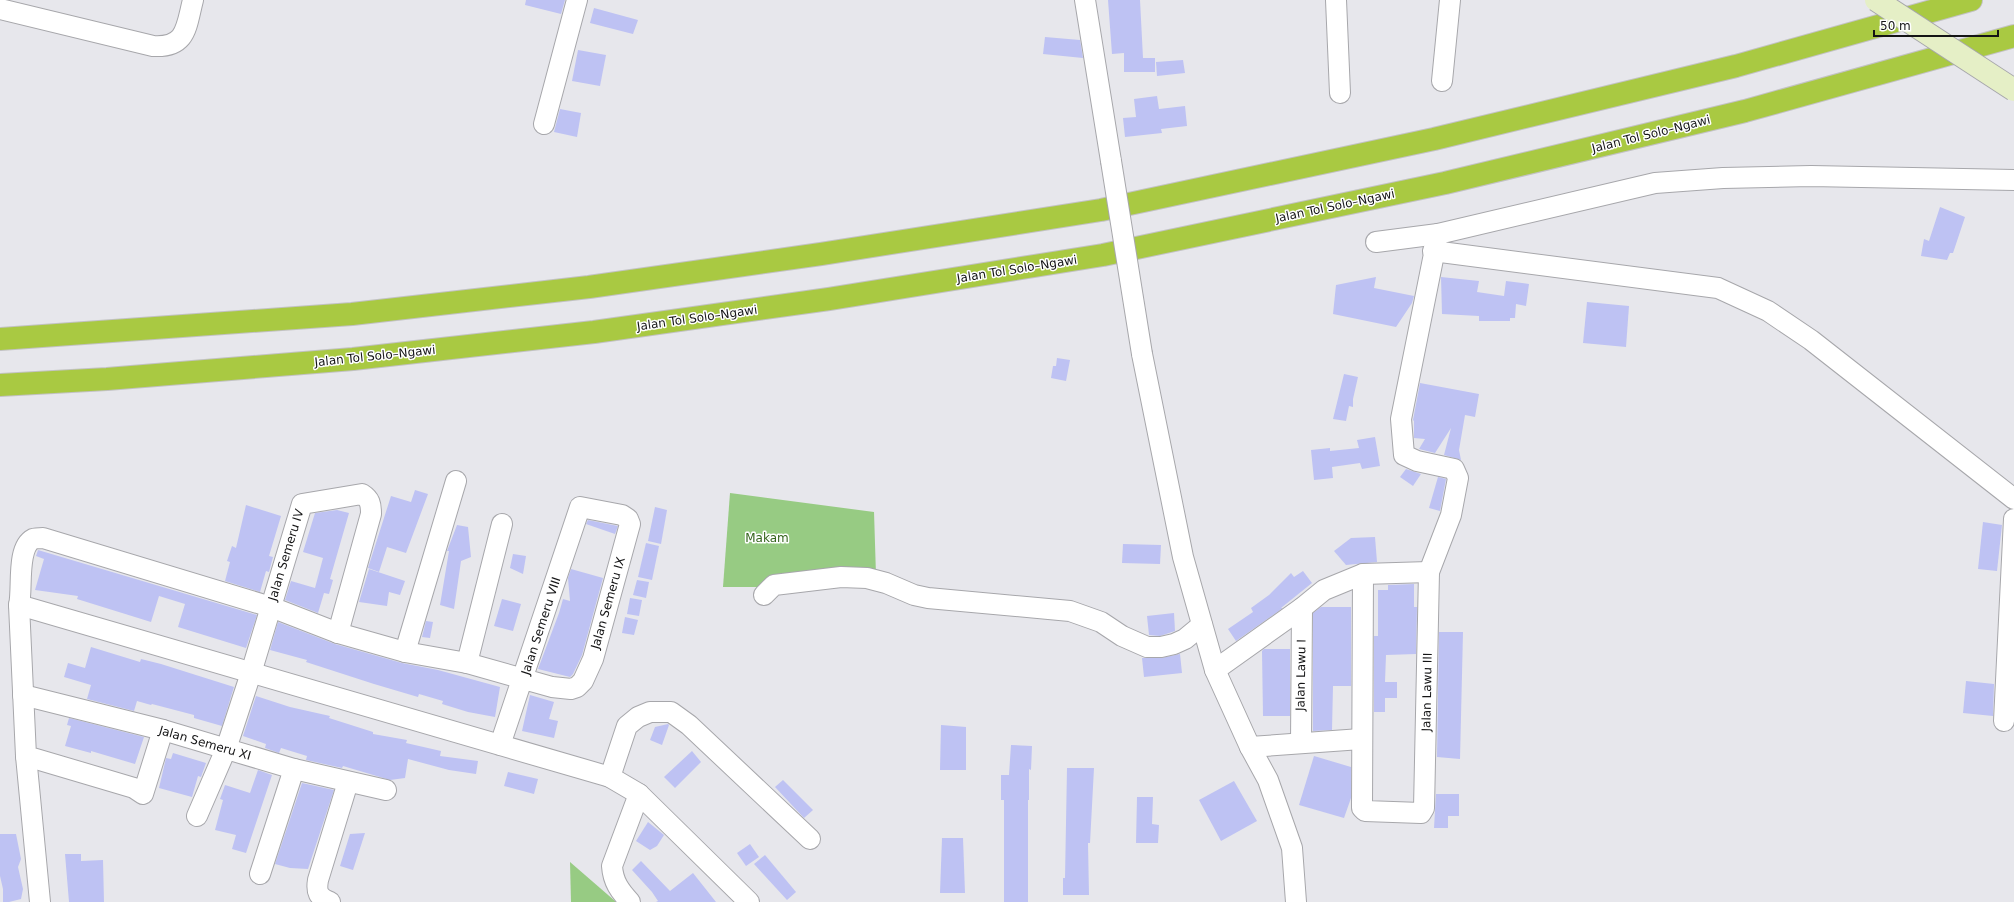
<svg xmlns="http://www.w3.org/2000/svg" width="2014" height="902" viewBox="0 0 2014 902" font-family="'DejaVu Sans',sans-serif">
	<style>
		.green { fill: #97cb83 }
		.building { fill: #bec2f3 }
		.lines { fill: none; stroke-linecap: round; stroke-linejoin: round }
		.street-casing { stroke: #a7a7ab; stroke-width: 22 }
		.highway-casing { stroke: #c2c2c2; stroke-width: 24 }
		.street { stroke: #fff; stroke-width: 20 }
		.highway { stroke: #a9c942; stroke-width: 22 }
		.street-bridge-casing { stroke: #a7a7ab; stroke-width: 22; stroke-linecap: butt }
		.secondary-bridge-casing { stroke: #a7a7ab; stroke-width: 24; stroke-linecap: butt }
		.street-bridge { stroke: #fff; stroke-width: 20 }
		.secondary-bridge { stroke: #e5efc6; stroke-width: 22 }
		.labels { text-anchor: middle; dominant-baseline: central; stroke-width: 3; stroke-linejoin: round; paint-order: stroke }
		.street-label { font-size: 12px; fill: #141415; stroke: #fff }
		.park-label { font-size: 12px; fill: #33631b; stroke: #fff }
	</style>
	<rect width="100%" height="100%" fill="#e7e7ec"/>
	<g class="green">
		<polygon points="730,493 874,512 876,575 758,587 723,587"/>
		<polygon points="570,862 615,901 616,902 571,902"/>
	</g>
	<g class="building">
		<polygon points="526,0 565,0 561,14 525,5"/>
		<polygon points="1108,0 1140,0 1143,58 1155,58 1155,72 1124,72 1124,53 1112,54"/>
		<polygon points="594,8 638,20 633,34 590,23"/>
		<polygon points="1045,37 1080,40 1083,58 1043,54"/>
		<polygon points="578,50 606,55 600,86 572,81"/>
		<polygon points="1183,60 1185,73 1157,76 1156,62"/>
		<polygon points="1157,96 1159,109 1185,106 1187,126 1161,129 1162,133 1125,137 1123,118 1136,117 1134,99"/>
		<polygon points="560,109 581,113 577,137 554,132"/>
		<polygon points="1940,207 1965,217 1953,253 1950,253 1947,260 1921,256 1924,239 1929,241"/>
		<polygon points="1376,277 1374,288 1414,296 1412,303 1396,327 1333,314 1336,285"/>
		<polygon points="1441,277 1479,281 1477,292 1504,296 1506,281 1529,284 1526,306 1516,304 1515,318 1510,318 1510,321 1479,321 1479,316 1442,314"/>
		<polygon points="1587,302 1629,306 1626,347 1583,343"/>
		<polygon points="1057,358 1070,360 1066,381 1051,378 1053,366 1056,366"/>
		<polygon points="1344,374 1358,377 1353,399 1353,407 1349,406 1346,421 1333,419"/>
		<polygon points="1420,383 1479,394 1475,417 1465,415 1459,450 1461,460 1444,455 1451,428 1435,453 1419,449 1425,439 1414,438 1414,421 1413,420"/>
		<polygon points="1375,437 1380,466 1362,469 1360,463 1332,467 1333,478 1314,480 1311,450 1330,448 1330,451 1359,448 1357,440"/>
		<polygon points="1406,469 1421,474 1413,486 1400,477"/>
		<polygon points="1438,477 1446,479 1440,511 1429,508"/>
		<polygon points="415,490 428,494 406,553 387,547 379,572 368,568 391,496 411,502"/>
		<polygon points="246,505 281,516 269,556 273,557 269,572 266,571 260,592 225,581 230,562 227,561 232,546 236,548"/>
		<polygon points="655,507 667,510 661,544 648,541"/>
		<polygon points="337,510 349,513 330,579 333,580 329,594 324,593 318,613 285,600 291,581 315,588 323,558 303,552 315,513"/>
		<polygon points="588,520 618,526 615,534 586,524"/>
		<polygon points="1983,522 2002,525 1997,571 1978,569"/>
		<polygon points="457,525 468,527 471,557 461,561 454,609 440,605 449,551 447,551"/>
		<polygon points="1375,537 1377,562 1346,565 1334,551 1351,538"/>
		<polygon points="646,543 659,546 652,580 638,577"/>
		<polygon points="1123,544 1161,545 1160,564 1122,563"/>
		<polygon points="38,550 257,615 246,648 178,627 185,604 159,596 151,622 77,599 78,596 35,590 44,559 36,556"/>
		<polygon points="513,554 526,556 523,574 510,568"/>
		<polygon points="369,569 405,581 400,595 389,592 387,606 359,602"/>
		<polygon points="571,569 603,578 582,655 573,674 570,677 538,669 559,613 563,599 570,601 568,578"/>
		<polygon points="1303,571 1312,583 1281,608 1283,608 1236,641 1228,629 1253,612 1251,608 1269,595 1291,573 1294,577"/>
		<polygon points="637,580 649,582 646,598 633,595"/>
		<polygon points="1414,584 1414,607 1417,607 1416,654 1386,655 1385,682 1397,682 1397,698 1385,698 1385,712 1374,712 1374,636 1378,636 1378,590 1388,590 1388,585"/>
		<polygon points="630,598 642,600 639,616 627,614"/>
		<polygon points="502,599 521,604 513,631 494,626"/>
		<polygon points="1321,607 1351,607 1351,686 1333,686 1332,730 1313,731 1313,613"/>
		<polygon points="1174,613 1175,631 1160,636 1149,635 1147,616"/>
		<polygon points="625,617 638,620 634,635 622,633"/>
		<polygon points="426,621 433,622 430,638 422,637"/>
		<polygon points="278,622 335,644 402,663 438,670 500,687 495,717 468,712 442,704 443,701 419,694 418,697 374,684 306,662 307,660 270,650"/>
		<polygon points="1439,632 1463,632 1460,759 1437,757"/>
		<polygon points="91,647 140,662 141,659 161,664 234,687 222,726 194,718 194,715 152,704 151,705 137,701 134,711 87,699 91,685 64,677 68,663 85,668"/>
		<polygon points="1264,649 1290,649 1290,716 1263,716 1262,651"/>
		<polygon points="1180,654 1182,673 1144,677 1142,658 1161,658"/>
		<polygon points="1966,681 1994,684 1993,716 1963,713"/>
		<polygon points="530,695 554,702 549,719 558,721 554,738 522,731"/>
		<polygon points="256,696 290,707 330,716 329,718 373,732 373,734 407,740 406,743 441,751 440,756 478,761 476,774 449,770 408,759 405,778 390,780 343,766 342,768 306,760 307,756 281,748 279,753 265,748 266,744 243,736"/>
		<polygon points="69,718 144,737 135,764 91,751 91,753 65,746 71,726 67,725"/>
		<polygon points="668,724 669,725 662,745 650,740 655,727"/>
		<polygon points="941,725 966,727 966,770 940,770"/>
		<polygon points="1011,745 1032,746 1031,770 1029,769 1029,800 1028,800 1028,902 1004,902 1004,800 1001,800 1001,775 1009,775"/>
		<polygon points="692,751 701,762 675,788 664,777"/>
		<polygon points="173,753 206,763 201,777 198,776 192,797 159,788 166,758 171,759"/>
		<polygon points="1314,756 1351,767 1351,798 1344,818 1299,805"/>
		<polygon points="1067,768 1094,768 1090,843 1088,843 1089,895 1063,895 1063,878 1065,878"/>
		<polygon points="258,770 272,775 246,853 232,849 236,835 215,830 223,800 220,799 225,785 250,793"/>
		<polygon points="508,772 538,779 534,794 504,786"/>
		<polygon points="783,780 813,810 804,818 775,787"/>
		<polygon points="1234,781 1257,821 1221,841 1199,800"/>
		<polygon points="302,783 334,790 308,869 290,868 275,864"/>
		<polygon points="1436,794 1459,794 1459,816 1448,816 1448,828 1434,828"/>
		<polygon points="1137,797 1153,797 1152,824 1159,825 1158,843 1136,843"/>
		<polygon points="648,822 664,835 657,846 650,850 636,841"/>
		<polygon points="365,833 353,870 340,866 350,834"/>
		<polygon points="0,834 16,834 21,859 18,867 23,889 21,899 9,902 3,902 3,889 0,876"/>
		<polygon points="942,838 963,838 965,893 940,893"/>
		<polygon points="750,844 759,857 746,866 737,853"/>
		<polygon points="65,854 81,854 81,861 103,860 104,902 69,902"/>
		<polygon points="765,855 796,892 787,900 754,864"/>
		<polygon points="641,861 670,891 693,873 716,902 656,902 658,901 652,892 632,870"/>
	</g>
	<g class="lines">
		<defs>
			<g id="street">
				<polyline points="1085,0 1111,161"/>
				<polyline points="1336,0 1340,93"/>
				<path d="M0,9l153,37c34,2 33,-19 40,-46"/>
				<polyline points="1442,81 1450,0"/>
				<polyline points="544,124 577,0"/>
				<polyline points="1376,242 1438,234"/>
				<polyline points="1433,251 1718,288 1768,311 1811,340 2014,499"/>
				<polyline points="1142,354 1183,557 1215,670 1250,747 1268,780 1292,848 1296,902"/>
				<polyline points="1363,574 1362,808 1365,811 1421,813 1424,808 1429,572 1451,515 1458,478 1454,469 1417,461 1404,455 1401,419 1438,234 1655,183 1723,178 1811,176 2014,180"/>
				<polyline points="764,595 774,585 841,577 867,578 886,583 914,595 928,598 1070,611 1101,622 1122,636 1147,647 1161,647 1174,644 1185,639 1202,625"/>
				<polyline points="19,605 26,756 134,788 143,794 163,730"/>
				<polyline points="405,652 456,481"/>
				<polyline points="467,663 502,524"/>
				<polyline points="1215,670 1302,608 1324,590 1363,574 1429,572"/>
				<polyline points="23,695 163,730 294,769 386,790"/>
				<polyline points="2004,721 2014,519"/>
				<polyline points="1301,743 1302,608"/>
				<path d="M500,745l80,-238 42,8 6,4 2,5 -37,135 -10,22 -6,6 -6,2 -19,-2 -85,-24 -62,-11 -67,-19 -67,-26 -228,-69c-3,0 -7,0 -10,1 -17,9 -10,50 -14,66l591,172 29,17 110,108"/>
				<polyline points="1250,747 1361,739"/>
				<polyline points="26,756 40,902"/>
				<polyline points="610,777 627,726 638,717 650,712 671,712 689,725 810,839"/>
				<path d="M197,816l29,-67 25,-76 51,-169 60,-10c8,5 9,10 9,20l-33,119"/>
				<polyline points="260,874 294,769"/>
				<path d="M330,902c-12,-5 -14,-10 -12,-22l30,-98"/>
				<path d="M630,902c-10,-11 -17,-20 -18,-36l27,-72"/>
			</g>
			<g id="highway">
				<polyline points="0,339 352,314 589,287 821,254 1101,210 1434,139 1736,66 1971,0"/>
				<polyline points="0,385 107,379 353,359 594,332 829,299 1103,255 1445,183 1745,111 2014,36"/>
			</g>
		</defs>
		<use href="#street" class="street-casing"/>
		<use href="#highway" class="highway-casing"/>
		<use href="#street" class="street"/>
		<use href="#highway" class="highway"/>
		<defs>
			<polyline id="street-bridge" points="1111,161 1142,354"/>
			<polyline id="secondary-bridge" points="1876,0 2014,90"/>
		</defs>
		<use href="#street-bridge" class="street-bridge-casing"/>
		<use href="#secondary-bridge" class="secondary-bridge-casing"/>
		<use href="#street-bridge" class="street-bridge"/>
		<use href="#secondary-bridge" class="secondary-bridge"/>
	</g>
	<g class="labels">
		<g class="street-label">
			<text transform="translate(1651 134) rotate(-14)">Jalan Tol Solo–Ngawi</text>
			<text transform="translate(1335 206) rotate(-12)">Jalan Tol Solo–Ngawi</text>
			<text transform="translate(1017 269) rotate(-9)">Jalan Tol Solo–Ngawi</text>
			<text transform="translate(697 318) rotate(-8)">Jalan Tol Solo–Ngawi</text>
			<text transform="translate(375 356) rotate(-6)">Jalan Tol Solo–Ngawi</text>
			<text transform="translate(286 555) rotate(-73)">Jalan Semeru IV</text>
			<text transform="translate(608 603) rotate(-74)">Jalan Semeru IX</text>
			<text transform="translate(541 626) rotate(-72)">Jalan Semeru VIII</text>
			<text transform="translate(1301 675) rotate(-89)">Jalan Lawu I</text>
			<text transform="translate(1427 692) rotate(-89)">Jalan Lawu III</text>
			<text transform="translate(205 743) rotate(16)">Jalan Semeru XI</text>
		</g>
		<g class="park-label">
			<text x="767" y="538">Makam</text>
		</g>
	</g>
	<path d="M1874 30v6h124v-6" fill="none" stroke="#141415" stroke-width="2"/>
	<text x="1880" y="30" font-size="12" fill="#141415" stroke="#ffffff" stroke-width="3" paint-order="stroke">50 m</text>
</svg>
